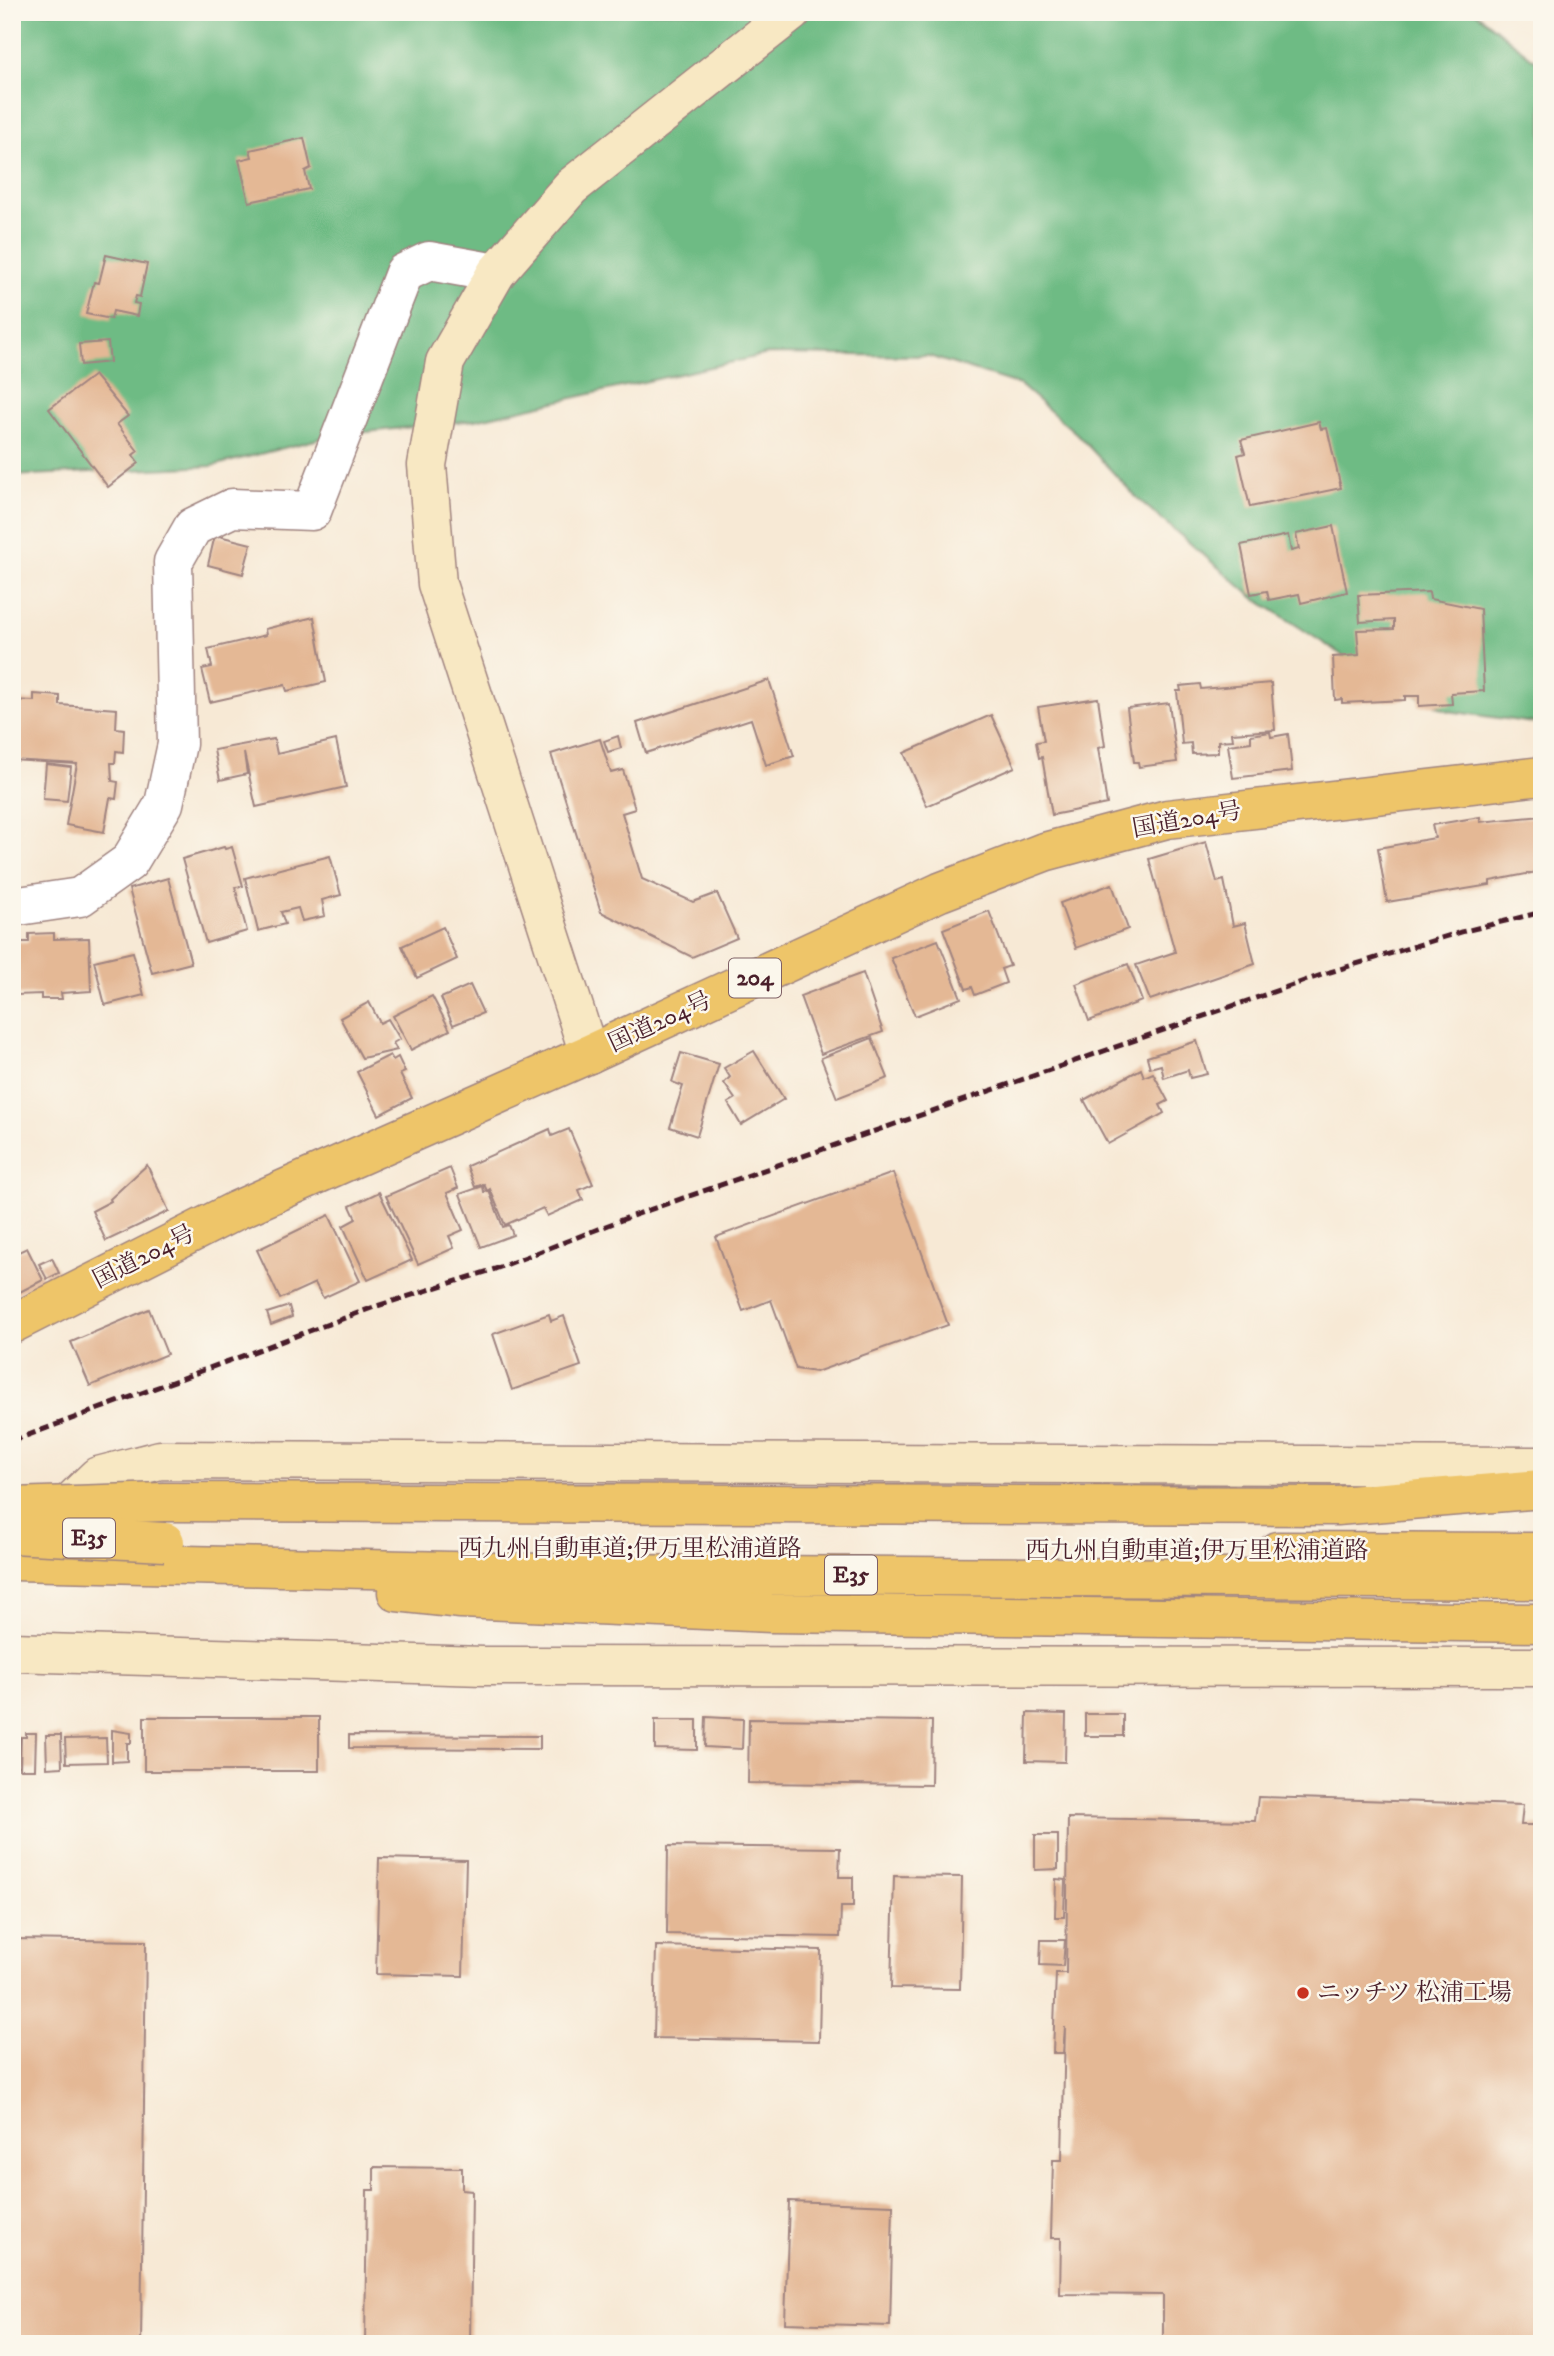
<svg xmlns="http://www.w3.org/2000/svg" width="1554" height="2356" viewBox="0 0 1554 2356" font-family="'IM FELL DW Pica','Noto Serif JP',serif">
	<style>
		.forest { fill: #6ebb84; stroke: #5c6d58; stroke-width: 2 }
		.building { fill: #e4b895 }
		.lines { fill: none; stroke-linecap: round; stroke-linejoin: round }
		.street-casing { stroke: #a08480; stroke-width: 41 }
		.secondary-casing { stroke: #a08480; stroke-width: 41 }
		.highway-casing { stroke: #a08480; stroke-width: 41 }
		.street { stroke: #fff; stroke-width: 38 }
		.secondary { stroke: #f8e8c3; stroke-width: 38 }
		.highway { stroke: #eec569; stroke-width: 38 }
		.rail { stroke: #4a1f2b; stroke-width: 5; stroke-dasharray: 10 5; stroke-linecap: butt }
		.highway-bridge-casing { stroke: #a08480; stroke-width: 41; stroke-linecap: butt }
		.highway-bridge { stroke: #eec569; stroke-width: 38 }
		.poi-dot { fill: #c8321e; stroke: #fbf7ec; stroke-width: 2.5 }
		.labels { text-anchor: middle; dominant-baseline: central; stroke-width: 5; stroke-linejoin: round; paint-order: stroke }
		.shield { fill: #fbf7ec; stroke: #7f6065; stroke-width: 2 }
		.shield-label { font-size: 23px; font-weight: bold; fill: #4a1f2b }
		.street-label { font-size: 24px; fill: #4a1f2b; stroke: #fbf7ec }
		.poi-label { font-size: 24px; fill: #4a1f2b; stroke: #fbf7ec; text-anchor: start }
	</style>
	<rect width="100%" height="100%" fill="#fbf7ec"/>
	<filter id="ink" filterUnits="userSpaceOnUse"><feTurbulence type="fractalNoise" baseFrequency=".0143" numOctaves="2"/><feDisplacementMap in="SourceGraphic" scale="14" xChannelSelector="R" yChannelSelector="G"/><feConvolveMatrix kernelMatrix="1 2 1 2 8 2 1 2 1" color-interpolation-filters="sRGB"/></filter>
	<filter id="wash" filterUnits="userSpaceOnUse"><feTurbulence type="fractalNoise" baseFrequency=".00686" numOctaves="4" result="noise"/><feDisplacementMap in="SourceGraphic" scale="28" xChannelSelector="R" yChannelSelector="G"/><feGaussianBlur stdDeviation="1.57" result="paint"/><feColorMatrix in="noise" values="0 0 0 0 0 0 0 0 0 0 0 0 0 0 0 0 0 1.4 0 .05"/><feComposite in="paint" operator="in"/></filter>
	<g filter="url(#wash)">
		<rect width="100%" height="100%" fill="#f7e9d5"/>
		<polygon class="forest" points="12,12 1475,12 1542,66 1542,724 1448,711 1368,672 1253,597 1138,499 1077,434 1020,385 929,356 768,354 475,420 331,436 212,466 12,476"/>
		<g id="blocks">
			<g class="building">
				<polygon points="304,138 311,168 305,171 309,189 249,202 239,160 252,157 250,150"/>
				<polygon points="106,255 147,264 140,297 136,296 134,303 139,304 137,316 113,311 111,319 86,314 94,282 99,283"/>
				<polygon points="108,342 110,362 81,365 79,344"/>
				<polygon points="94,375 128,416 117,424 138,451 133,455 139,463 108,487 49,409"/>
				<polygon points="1319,422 1321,429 1327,428 1341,488 1250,507 1238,455 1245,453 1241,440"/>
				<polygon points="1333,526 1347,592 1301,603 1299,594 1269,600 1267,591 1251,594 1241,545 1288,535 1291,551 1299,549 1296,534"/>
				<polygon points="215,535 251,544 243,574 208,565"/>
				<polygon points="1429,592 1430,599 1480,609 1484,691 1451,693 1452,704 1419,706 1419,696 1405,696 1405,700 1342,703 1342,699 1335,700 1333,657 1359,655 1357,630 1394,629 1394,620 1360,622 1358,595"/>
				<polygon points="314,617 326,682 287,691 285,685 210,702 202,669 212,667 208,649 266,635 265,629"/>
				<polygon points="769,680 794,756 766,765 751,719 646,753 637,723"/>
				<polygon points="1271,683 1275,730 1232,733 1233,740 1218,741 1218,753 1192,754 1191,743 1182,744 1177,691 1181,691 1180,686 1200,684 1201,689"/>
				<polygon points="34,694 60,696 60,705 117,709 116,728 124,729 123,752 116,751 115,763 111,763 112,781 118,782 116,799 110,798 104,832 66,825 77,764 12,760 12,700 34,701"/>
				<polygon points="1098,698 1105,746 1098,748 1107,804 1052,815 1042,757 1039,758 1036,742 1044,741 1038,707"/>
				<polygon points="1169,703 1177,762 1139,767 1138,762 1134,762 1127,708"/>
				<polygon points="991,715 1015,767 927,806 904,753"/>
				<polygon points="1270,732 1271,737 1288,734 1292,771 1233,778 1228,745 1251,742 1251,735"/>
				<polygon points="618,736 621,748 608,752 604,741"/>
				<polygon points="274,739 277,754 336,740 346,787 256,807 244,753 247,774 220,780 214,750"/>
				<polygon points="600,739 611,773 623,770 635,809 622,813 642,879 693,902 717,893 737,938 692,957 601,912 551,754"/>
				<polygon points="46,764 71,767 67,801 43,799"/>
				<polygon points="1542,816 1542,871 1490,881 1490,885 1387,902 1378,848 1435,838 1432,825 1480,817 1480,822"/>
				<polygon points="1206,842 1217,882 1224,880 1233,926 1245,923 1255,964 1150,1000 1136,965 1175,952 1149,859"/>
				<polygon points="224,847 225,849 232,847 243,886 235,887 247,931 206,943 182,859"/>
				<polygon points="330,856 341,895 322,900 325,916 302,921 298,908 281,912 285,924 258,931 245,878"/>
				<polygon points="168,878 191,963 152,973 129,889"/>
				<polygon points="1112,884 1128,929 1076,948 1060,903"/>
				<polygon points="989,911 1010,966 1001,969 1006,983 975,995 972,987 966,989 943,929"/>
				<polygon points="443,927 457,959 417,978 402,946"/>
				<polygon points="54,933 54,939 89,938 91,991 61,993 62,999 41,999 41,994 16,995 15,983 12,983 14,942 29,942 29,934"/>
				<polygon points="938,940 961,998 915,1016 891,958"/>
				<polygon points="133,952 144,995 105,1005 94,961"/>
				<polygon points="1128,964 1142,1001 1089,1021 1076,984"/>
				<polygon points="863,973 883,1032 821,1054 800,996"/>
				<polygon points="470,985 483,1013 453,1025 441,998"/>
				<polygon points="432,996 450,1030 411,1050 393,1016"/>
				<polygon points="369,1002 380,1023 388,1019 400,1039 393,1043 397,1050 362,1058 340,1018"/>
				<polygon points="872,1038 888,1078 837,1098 821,1058"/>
				<polygon points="1197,1041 1207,1074 1190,1078 1188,1070 1164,1078 1161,1065 1150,1068 1147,1057"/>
				<polygon points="754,1051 784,1099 741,1125 728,1103 735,1099 724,1083 730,1077 724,1068"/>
				<polygon points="681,1053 719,1064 697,1136 670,1127 683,1086 672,1082"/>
				<polygon points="390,1055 393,1060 398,1057 405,1072 400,1074 412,1098 379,1115 357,1072"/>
				<polygon points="1141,1069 1144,1077 1153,1073 1168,1101 1160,1105 1164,1113 1108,1144 1084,1100"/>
				<polygon points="550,1129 552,1136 569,1129 593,1184 579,1190 583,1200 547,1216 543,1208 505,1225 490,1189 487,1191 484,1184 475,1187 467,1166"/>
				<polygon points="147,1165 169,1211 106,1241 92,1211 111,1201 110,1199"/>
				<polygon points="450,1168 458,1188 447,1193 463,1230 449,1236 454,1248 418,1264 386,1196"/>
				<polygon points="893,1173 948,1325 816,1372 796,1369 771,1300 743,1311 716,1237"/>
				<polygon points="483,1186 484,1192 489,1191 503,1227 509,1225 513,1235 481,1247 460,1194"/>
				<polygon points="379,1192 412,1260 368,1280 343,1226 356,1219 350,1206"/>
				<polygon points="329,1215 360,1281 323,1298 315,1283 280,1299 257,1250"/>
				<polygon points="27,1248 43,1280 12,1296 12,1255"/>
				<polygon points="52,1258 59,1273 47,1279 39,1264"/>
				<polygon points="289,1306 292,1317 271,1325 267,1313"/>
				<polygon points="149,1309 167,1354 90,1386 71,1342"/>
				<polygon points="549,1314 551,1321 564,1316 581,1366 512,1390 493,1334"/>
				<polygon points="1027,1713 1066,1714 1065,1762 1026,1761"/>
				<rect x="1085" y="1714" width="38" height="22"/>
				<rect x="144" y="1717" width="175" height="54"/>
				<polygon points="706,1717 743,1719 742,1749 705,1747"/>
				<polygon points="749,1719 932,1721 931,1785 748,1783"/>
				<polygon points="655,1720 697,1720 697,1750 655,1749"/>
				<polygon points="112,1730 131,1733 131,1743 127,1743 127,1761 112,1762"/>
				<polygon points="26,1733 36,1733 35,1769 20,1769 21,1737 26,1737"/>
				<polygon points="12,1735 19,1735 20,1766 12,1766"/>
				<polygon points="46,1735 61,1735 62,1767 47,1768"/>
				<polygon points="349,1735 540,1736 540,1749 349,1748"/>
				<polygon points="106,1738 107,1762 66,1763 65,1739"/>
				<polygon points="1258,1797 1523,1805 1521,1825 1542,1825 1542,2344 1163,2344 1163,2295 1060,2294 1061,2238 1051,2238 1053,2160 1062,2160 1065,2027 1063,2053 1053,2053 1056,1973 1066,1973 1068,1818 1255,1821"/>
				<polygon points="1035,1835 1058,1835 1058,1869 1035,1870"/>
				<polygon points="668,1846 840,1848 839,1877 853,1877 853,1907 841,1907 840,1937 667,1934"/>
				<polygon points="379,1858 466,1860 463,1976 376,1974"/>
				<polygon points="894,1876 962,1877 960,1989 891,1988"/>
				<polygon points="1056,1879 1065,1880 1064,1917 1055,1917"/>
				<polygon points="12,1939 146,1941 141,2344 12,2344"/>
				<polygon points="1041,1940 1065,1940 1063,1966 1040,1965"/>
				<polygon points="656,1946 821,1950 819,2041 654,2038"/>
				<polygon points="374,2167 462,2168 462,2190 472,2191 470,2344 365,2344 367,2190 374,2190"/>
				<polygon points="789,2201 893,2205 890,2326 785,2323"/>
			</g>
		</g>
	</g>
	<g filter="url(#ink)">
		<use href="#blocks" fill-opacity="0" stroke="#a08480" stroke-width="2"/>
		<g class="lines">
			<defs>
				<polyline id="street" points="12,907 80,897 129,862 164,804 177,744 173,562 193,527 232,508 312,511 404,273 429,261 496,273"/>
				<g id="secondary">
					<polyline points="589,1054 437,584 427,465 445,362 496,273 571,187 792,12"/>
					<polyline points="52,1520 98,1476 160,1460 1542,1466"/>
					<polyline points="12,1652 484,1666 1542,1667"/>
				</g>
				<g id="highway">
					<polyline points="12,1324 237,1210 589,1054 940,892 1044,852 1167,819 1542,776"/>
					<polyline points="164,1502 1337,1506 1542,1489"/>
					<polyline points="1277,1551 1542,1552"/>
					<polyline points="12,1561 584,1574 1542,1580"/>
					<polyline points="397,1592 461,1599 771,1613 1542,1623"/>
				</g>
			</defs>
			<use href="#street" class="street-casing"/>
			<use href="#secondary" class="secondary-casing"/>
			<use href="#highway" class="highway-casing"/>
			<use href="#street" class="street"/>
			<use href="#secondary" class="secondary"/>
			<use href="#highway" class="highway"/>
			<polyline class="rail" points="12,1441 377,1306 495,1269 629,1217 1330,972 1461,932 1542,912"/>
			<defs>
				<g id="highway-bridge">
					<polyline points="12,1507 164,1502"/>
					<polyline points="12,1534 165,1542"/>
				</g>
			</defs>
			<use href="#highway-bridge" class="highway-bridge-casing"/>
			<use href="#highway-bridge" class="highway-bridge"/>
		</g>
	</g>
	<circle class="poi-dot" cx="1303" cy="1993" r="7"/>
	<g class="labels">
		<g class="shield">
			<rect x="729" y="958.5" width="52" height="39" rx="5"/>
			<rect x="63" y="1518.5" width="52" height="39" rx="5"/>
			<rect x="825" y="1555.5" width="52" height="39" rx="5"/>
		</g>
		<g class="shield-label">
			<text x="755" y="978">204</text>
			<text x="89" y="1538">E35</text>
			<text x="851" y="1575">E35</text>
		</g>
		<g class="street-label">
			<text transform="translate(1187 820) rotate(-10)">国道204号</text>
			<text transform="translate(660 1022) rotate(-25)">国道204号</text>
			<text transform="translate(144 1257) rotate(-27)">国道204号</text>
			<text x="630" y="1549">西九州自動車道;伊万里松浦道路</text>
			<text x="1197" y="1551">西九州自動車道;伊万里松浦道路</text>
		</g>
		<g class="poi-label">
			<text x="1317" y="1993">ニッチツ 松浦工場</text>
		</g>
	</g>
	<rect width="1554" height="2356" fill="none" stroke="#fbf7ec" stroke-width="42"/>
</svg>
